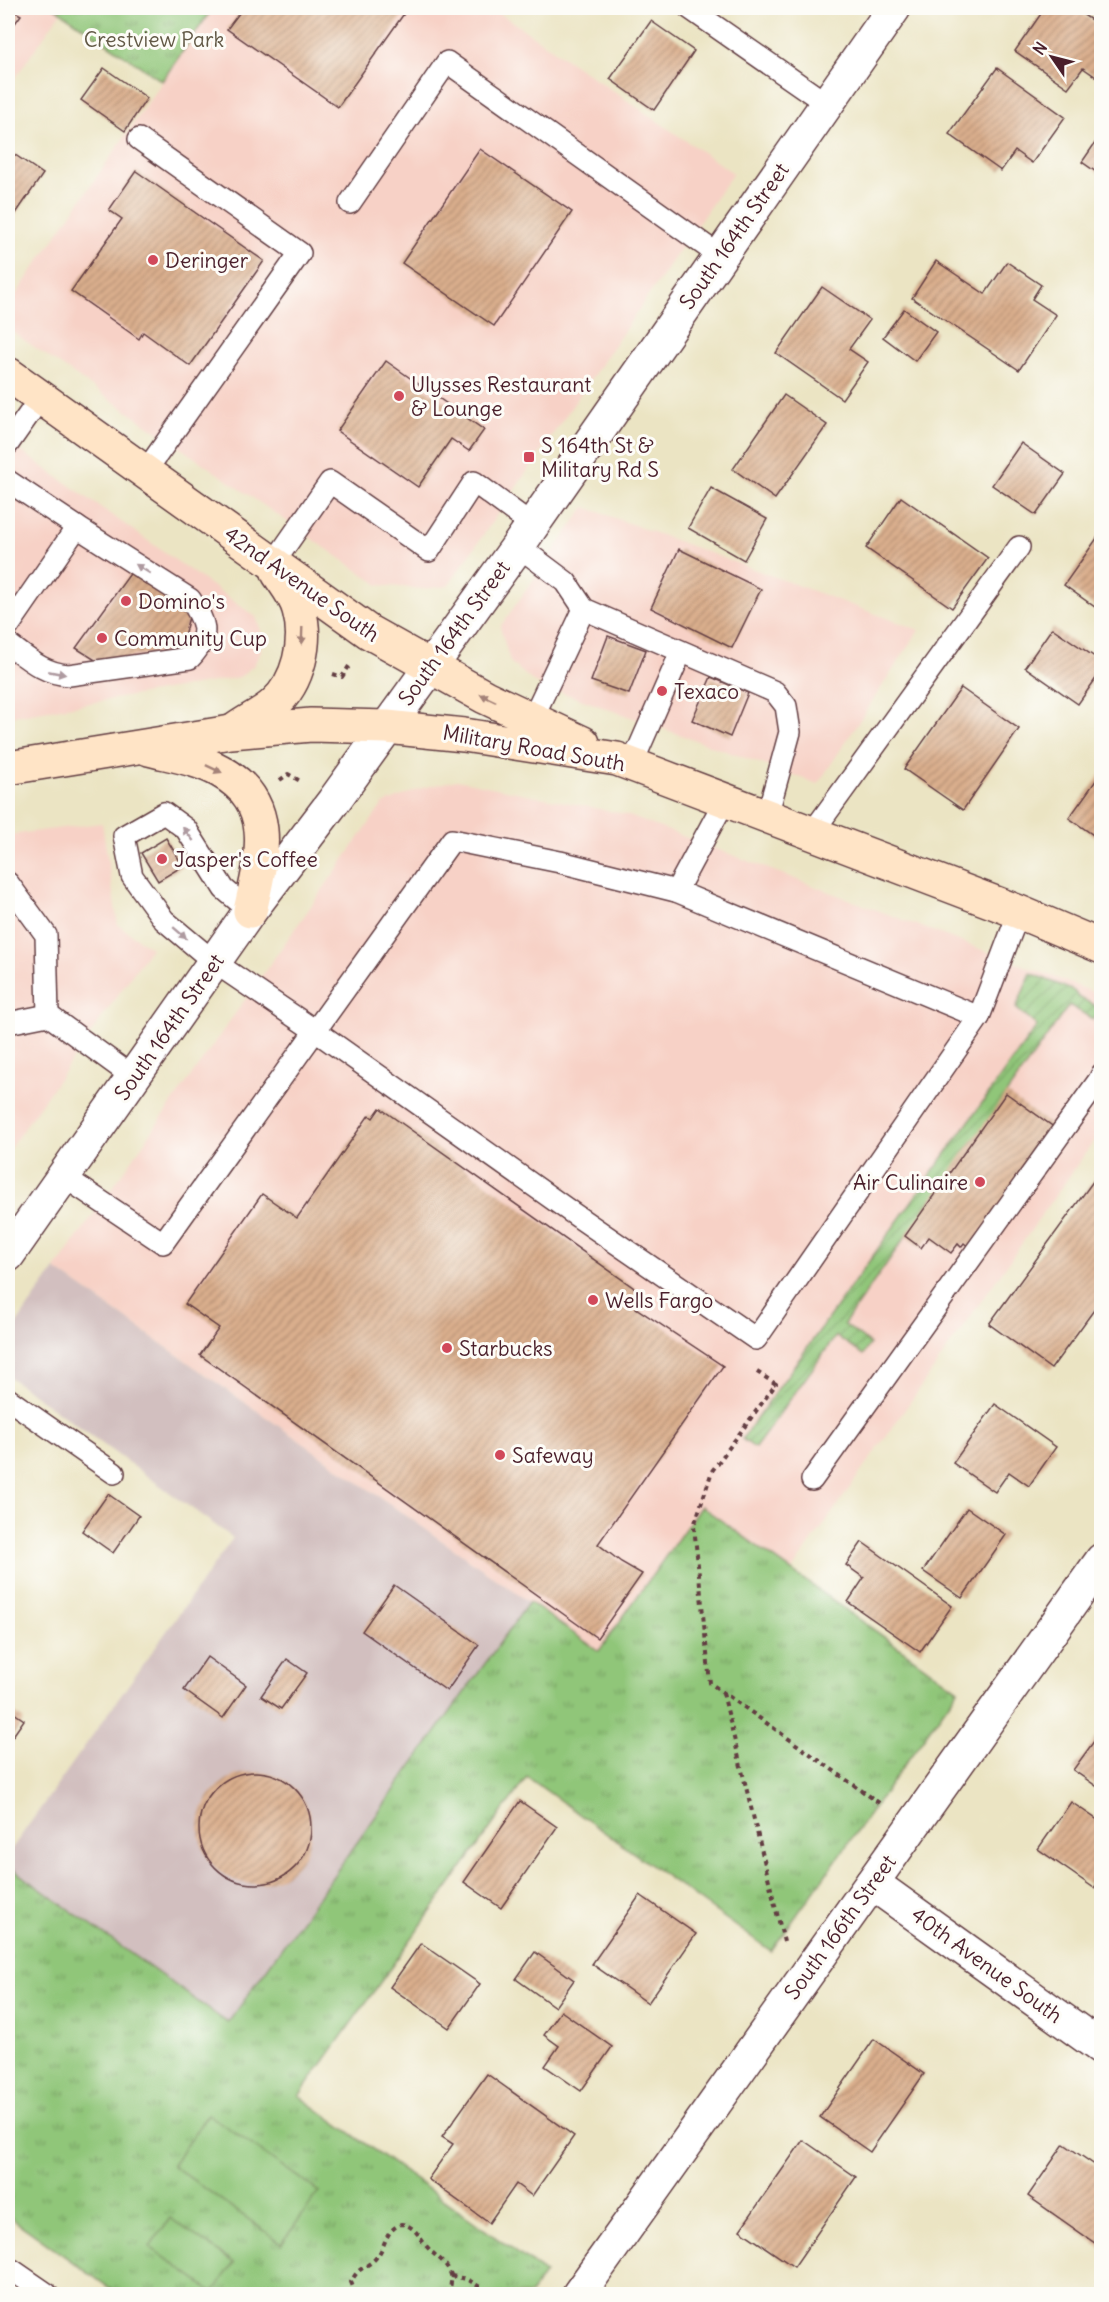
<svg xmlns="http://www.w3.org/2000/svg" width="1109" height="2302" viewBox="0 0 1109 2302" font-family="Delius,sans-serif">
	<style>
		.built { fill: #f7d1c6 }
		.industrial { fill: #d2bfbf }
		.park { fill: url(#park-tufts); stroke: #6d7252; stroke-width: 1.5 }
		.garden { fill: url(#garden-furrows); stroke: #6d7252; stroke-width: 1.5 }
		.pitch { fill: #90c679; stroke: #6d7252; stroke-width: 1.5 }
		.building { fill: url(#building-hatch) }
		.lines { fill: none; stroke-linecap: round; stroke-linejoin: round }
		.lane-casing { stroke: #623d42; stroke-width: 24 }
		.street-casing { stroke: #623d42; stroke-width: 36 }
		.secondary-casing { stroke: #623d42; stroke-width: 36 }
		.path { stroke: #623d42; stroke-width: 4; stroke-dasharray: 4.5 4.5; stroke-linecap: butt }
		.lane { stroke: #fff; stroke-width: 21 }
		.street { stroke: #fff; stroke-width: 33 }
		.secondary { stroke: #ffe4c6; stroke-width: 33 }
		.oneway { fill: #ae9aa0 }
		.oneway2 { fill: #a48278 }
		.poi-dot { fill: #d1495b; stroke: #fdfcf7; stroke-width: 2 }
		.labels { text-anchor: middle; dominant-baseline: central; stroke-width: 6; stroke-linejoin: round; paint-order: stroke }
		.park-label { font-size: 21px; fill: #625946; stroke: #fdfcf7 }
		.street-label { font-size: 21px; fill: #4a1f2b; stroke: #fdfcf7 }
		.poi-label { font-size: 21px; fill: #4a1f2b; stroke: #fdfcf7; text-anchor: start }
	</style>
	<defs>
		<pattern id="park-tufts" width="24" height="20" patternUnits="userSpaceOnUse" patternTransform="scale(1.5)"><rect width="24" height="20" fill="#90c679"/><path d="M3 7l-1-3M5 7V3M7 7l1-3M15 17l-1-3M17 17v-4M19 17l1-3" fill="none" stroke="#78a063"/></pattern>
		<pattern id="garden-furrows" width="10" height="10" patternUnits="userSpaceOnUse" patternTransform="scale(1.5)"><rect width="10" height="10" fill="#90c679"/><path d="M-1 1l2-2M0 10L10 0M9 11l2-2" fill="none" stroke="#78a063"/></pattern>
		<pattern id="building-hatch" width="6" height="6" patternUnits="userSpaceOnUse" patternTransform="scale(1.5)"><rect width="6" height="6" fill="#daaf8d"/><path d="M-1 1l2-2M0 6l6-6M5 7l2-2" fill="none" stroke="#b38e73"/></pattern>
	</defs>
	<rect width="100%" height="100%" fill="#fdfcf7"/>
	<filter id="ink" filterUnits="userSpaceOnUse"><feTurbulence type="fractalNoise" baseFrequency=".0167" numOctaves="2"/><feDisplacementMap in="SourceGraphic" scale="12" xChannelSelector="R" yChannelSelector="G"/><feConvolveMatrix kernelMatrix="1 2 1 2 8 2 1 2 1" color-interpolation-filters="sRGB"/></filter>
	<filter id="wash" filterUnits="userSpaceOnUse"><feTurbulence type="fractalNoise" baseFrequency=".008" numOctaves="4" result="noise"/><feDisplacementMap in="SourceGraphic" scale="24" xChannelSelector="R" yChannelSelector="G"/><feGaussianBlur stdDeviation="1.35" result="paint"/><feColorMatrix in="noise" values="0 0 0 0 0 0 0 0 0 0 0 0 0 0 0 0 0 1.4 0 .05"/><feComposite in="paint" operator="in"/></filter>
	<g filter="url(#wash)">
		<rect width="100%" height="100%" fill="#ebe4c3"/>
		<g class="built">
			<polygon points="8,8 55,8 61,12 8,88"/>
			<polygon points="213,8 492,8 733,173 448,586 423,589 379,585 8,329 8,306"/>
			<polygon points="8,442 256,617 261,631 261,651 254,665 240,677 219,681 8,717"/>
			<polygon points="585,507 919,630 818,784 535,683 510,662 500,627"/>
			<polygon points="457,780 624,814 1101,995 1101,1131 792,1570 701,1506 599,1651 55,1269 383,804 422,788"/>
			<polygon points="102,823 118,925 151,948 8,1151 8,835"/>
		</g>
		<polygon class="industrial" points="55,1269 529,1602 228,2023 8,1866 8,1854 233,1538 8,1376 8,1336"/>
		<g class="park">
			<polygon points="55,8 213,8 162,81"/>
			<polygon points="701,1506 958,1690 771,1951 527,1777 299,2096 545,2273 530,2294 118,2294 8,2216 8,1866 228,2023 529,1602 599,1651"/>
		</g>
		<polygon class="garden" points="1031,973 1074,991 1078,997 1100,1008 1101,1014 1093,1019 1069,1005 844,1324 870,1344 863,1355 836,1336 755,1448 742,1439 1037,1026 1016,1008"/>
		<g class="pitch">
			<polygon points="208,2114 319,2192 282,2243 172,2165"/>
			<polygon points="170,2218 234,2263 213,2292 150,2247"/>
		</g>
		<g id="blocks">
			<g class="building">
				<polygon points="8,8 21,15 8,33"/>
				<polygon points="243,8 408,8 338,107 227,29"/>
				<polygon points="1045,8 1073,8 1102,27 1102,81 1083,68 1068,88 1015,51"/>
				<polygon points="651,21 694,51 654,110 610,79"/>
				<polygon points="104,68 147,98 125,131 81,100"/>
				<polygon points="997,68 1065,117 1032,163 1015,151 1001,171 949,134"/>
				<polygon points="1102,133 1102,176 1082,162"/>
				<polygon points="480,149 572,212 494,326 402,263"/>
				<polygon points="8,150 43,174 8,225"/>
				<polygon points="136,171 264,261 190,366 143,332 139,339 71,291 122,219 109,210"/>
				<polygon points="936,261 985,294 1007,262 1041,285 1032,299 1056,315 1019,370 912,298"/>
				<polygon points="822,287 870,320 849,349 868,362 842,399 776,353"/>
				<polygon points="904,309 936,332 915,361 883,337"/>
				<polygon points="386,361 484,430 469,451 451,439 418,487 337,431"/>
				<polygon points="784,395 827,425 775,499 733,469"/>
				<polygon points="1021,443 1065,474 1036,515 992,485"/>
				<polygon points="711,488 767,519 744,560 688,528"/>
				<polygon points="901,497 988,558 952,608 866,548"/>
				<polygon points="1102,531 1102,612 1064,585"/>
				<polygon points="679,549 761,589 732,648 651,608"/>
				<polygon points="132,571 190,613 181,647 100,663 76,648"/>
				<polygon points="1052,628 1102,662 1102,670 1078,704 1025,667"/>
				<polygon points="608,636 646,650 629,694 591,681"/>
				<polygon points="711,677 748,693 730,737 692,720"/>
				<polygon points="961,688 1019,729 963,810 904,769"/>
				<polygon points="1102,772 1102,841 1069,818"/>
				<polygon points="166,838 183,866 158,881 141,853"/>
				<polygon points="1006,1093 1055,1128 970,1248 964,1243 961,1247 958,1244 951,1253 929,1237 921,1248 905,1236"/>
				<polygon points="380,1108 644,1295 636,1308 723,1366 598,1544 621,1562 642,1574 597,1638 200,1355 219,1328 185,1304 262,1194 297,1218 369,1115 373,1118"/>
				<polygon points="1102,1169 1102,1299 1051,1369 989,1324"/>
				<polygon points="995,1404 1056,1447 1029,1486 1009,1472 995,1492 953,1463"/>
				<polygon points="108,1494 139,1516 113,1553 82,1531"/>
				<polygon points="967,1508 1006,1535 962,1598 923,1571"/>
				<polygon points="862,1542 952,1606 920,1652 848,1602 864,1578 846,1565"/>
				<polygon points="394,1585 479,1645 447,1691 362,1631"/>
				<polygon points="207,1657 246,1685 223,1718 184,1690"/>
				<polygon points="287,1659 307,1673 281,1709 261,1696"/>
				<polygon points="8,1709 24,1720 8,1743"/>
				<polygon points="1100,1733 1102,1734 1102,1790 1073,1770"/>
				<circle cx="255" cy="1828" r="56"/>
				<polygon points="520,1801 557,1827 501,1908 464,1882"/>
				<polygon points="1071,1802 1102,1823 1102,1877 1094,1888 1038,1849"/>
				<polygon points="640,1895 696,1934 648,2003 592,1964"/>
				<polygon points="421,1943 480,1984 449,2028 390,1987"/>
				<polygon points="535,1952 574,1980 555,2007 516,1979"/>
				<polygon points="561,2011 612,2047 581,2091 545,2066 559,2046 544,2035"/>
				<polygon points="874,2039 924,2074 870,2152 820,2117"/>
				<polygon points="487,2074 574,2136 532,2196 516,2184 489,2223 428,2179 453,2144 442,2137"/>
				<polygon points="803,2140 856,2177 794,2267 740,2230"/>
				<polygon points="1064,2144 1102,2170 1102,2248 1028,2196"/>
			</g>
		</g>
	</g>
	<g filter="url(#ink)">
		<use href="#blocks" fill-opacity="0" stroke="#623d42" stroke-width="1.5"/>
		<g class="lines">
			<defs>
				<g id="lane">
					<polyline points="689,8 827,104"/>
					<polyline points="139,139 300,253 145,472"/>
					<polyline points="350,203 447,62 720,256"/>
					<polyline points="8,444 41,397"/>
					<polyline points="8,481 77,527 8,627"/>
					<polyline points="518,546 566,582 584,609 775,692 786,706 790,732 767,816"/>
					<polyline points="273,564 330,482 429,551 474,482 532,525"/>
					<path d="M8,644c19,14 36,30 61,31l121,-17c21,-22 16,-36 0,-59l-113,-72"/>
					<polyline points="527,730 584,609"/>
					<polyline points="632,764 681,652"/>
					<polyline points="812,833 1019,547"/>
					<polyline points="8,883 46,935 48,1015"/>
					<polyline points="676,891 725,800"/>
					<polyline points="250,911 224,889 186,829 164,813 124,836 132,876 164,920 214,962 317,1032 571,1212 756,1339 979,1017 1019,912"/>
					<polyline points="8,1023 48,1015 133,1077"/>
					<polyline points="63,1176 163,1243 452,840 560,862 676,891 979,1017"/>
					<polyline points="8,1399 114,1473"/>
					<polyline points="812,1480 1099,1080 1102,1074"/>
					<polyline points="8,2277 12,2270 47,2294"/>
				</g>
				<g id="street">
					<polyline points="8,1255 250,911 333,802 518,546 894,8"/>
					<polyline points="872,1883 1102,2048"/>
					<polyline points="579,2294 1102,1560"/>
				</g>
				<g id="secondary">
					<polyline points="8,374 369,632 485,697 583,743"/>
					<path d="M235,730c12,-9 28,-16 39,-26 25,-22 34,-63 25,-94 -3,-13 -14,-26 -21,-37"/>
					<path d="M149,749c23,6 50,10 71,22 58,32 42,87 30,140"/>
					<polyline points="8,768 231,732 311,725 387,727 464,735 617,759 1019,912 1102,947"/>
				</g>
			</defs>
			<use href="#lane" class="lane-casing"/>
			<use href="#street" class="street-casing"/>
			<use href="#secondary" class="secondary-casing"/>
			<g class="path">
				<polyline points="333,674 342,677 351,663"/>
				<polyline points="280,780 288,774 302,782"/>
				<polyline points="757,1372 776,1384 712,1471 694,1526 710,1683 882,1805"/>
				<polyline points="723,1693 784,1942"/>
				<polyline points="451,2276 467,2279 491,2294"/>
				<polyline points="347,2294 354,2292"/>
				<path d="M356,2294l-5,-12c9,-17 13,-12 24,-23 12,-13 8,-27 26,-35 16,2 18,15 28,25 8,9 18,13 22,26 1,6 -1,14 -3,19"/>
			</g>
			<use href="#lane" class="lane"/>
			<use href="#street" class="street"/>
			<use href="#secondary" class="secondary"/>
		</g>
		<defs><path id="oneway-solid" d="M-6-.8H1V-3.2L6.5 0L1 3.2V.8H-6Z" transform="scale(1.5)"/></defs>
		<g class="oneway">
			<use href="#oneway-solid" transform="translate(143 569) rotate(-148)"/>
			<use href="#oneway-solid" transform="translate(57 673) rotate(11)"/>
			<use href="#oneway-solid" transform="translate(188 834) rotate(-128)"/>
			<use href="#oneway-solid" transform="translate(180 933) rotate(41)"/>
		</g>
		<g class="oneway2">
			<use href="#oneway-solid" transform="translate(302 636) rotate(92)"/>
			<use href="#oneway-solid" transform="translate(488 698) rotate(-154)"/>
			<use href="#oneway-solid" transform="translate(214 769) rotate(25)"/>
		</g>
	</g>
	<g class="poi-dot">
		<circle cx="153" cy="260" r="6"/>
		<circle cx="399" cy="396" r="6"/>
		<rect x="523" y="451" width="12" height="12" rx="3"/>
		<circle cx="126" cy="601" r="6"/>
		<circle cx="102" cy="638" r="6"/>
		<circle cx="662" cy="691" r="6"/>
		<circle cx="162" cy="859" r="6"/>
		<circle cx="980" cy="1182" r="6"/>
		<circle cx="593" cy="1300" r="6"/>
		<circle cx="447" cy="1348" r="6"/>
		<circle cx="500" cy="1455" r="6"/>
	</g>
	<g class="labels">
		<g class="park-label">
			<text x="154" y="39">Crestview Park</text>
		</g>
		<g class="street-label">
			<text transform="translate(734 236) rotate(-55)">South 164th Street</text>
			<text transform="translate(302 584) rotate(35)">42nd Avenue South</text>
			<text transform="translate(454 633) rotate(-54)">South 164th Street</text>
			<text transform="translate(534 748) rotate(10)">Military Road South</text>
			<text transform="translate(169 1027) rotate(-55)">South 164th Street</text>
			<text transform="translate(840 1927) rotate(-54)">South 166th Street</text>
			<text transform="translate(987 1965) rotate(36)">40th Avenue South</text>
		</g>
		<g class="poi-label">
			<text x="165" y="260">Deringer</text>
			<text x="411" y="384">Ulysses Restaurant<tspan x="411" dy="24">&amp; Lounge</tspan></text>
			<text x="541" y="445">S 164th St &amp;<tspan x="541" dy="24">Military Rd S</tspan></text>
			<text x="138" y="601">Domino's</text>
			<text x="114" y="638">Community Cup</text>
			<text x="674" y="691">Texaco</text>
			<text x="174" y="859">Jasper's Coffee</text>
			<text x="968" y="1182" text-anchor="end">Air Culinaire</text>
			<text x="605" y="1300">Wells Fargo</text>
			<text x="459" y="1348">Starbucks</text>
			<text x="512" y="1455">Safeway</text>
		</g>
	</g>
	<rect width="1109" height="2302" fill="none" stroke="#fdfcf7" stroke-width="30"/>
	<g transform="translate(1052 57) rotate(305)" stroke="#fdfcf7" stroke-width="4.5" paint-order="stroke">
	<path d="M0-4.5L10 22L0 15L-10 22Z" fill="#4a1f2b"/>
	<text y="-9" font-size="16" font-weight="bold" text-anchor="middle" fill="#4a1f2b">N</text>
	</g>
</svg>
